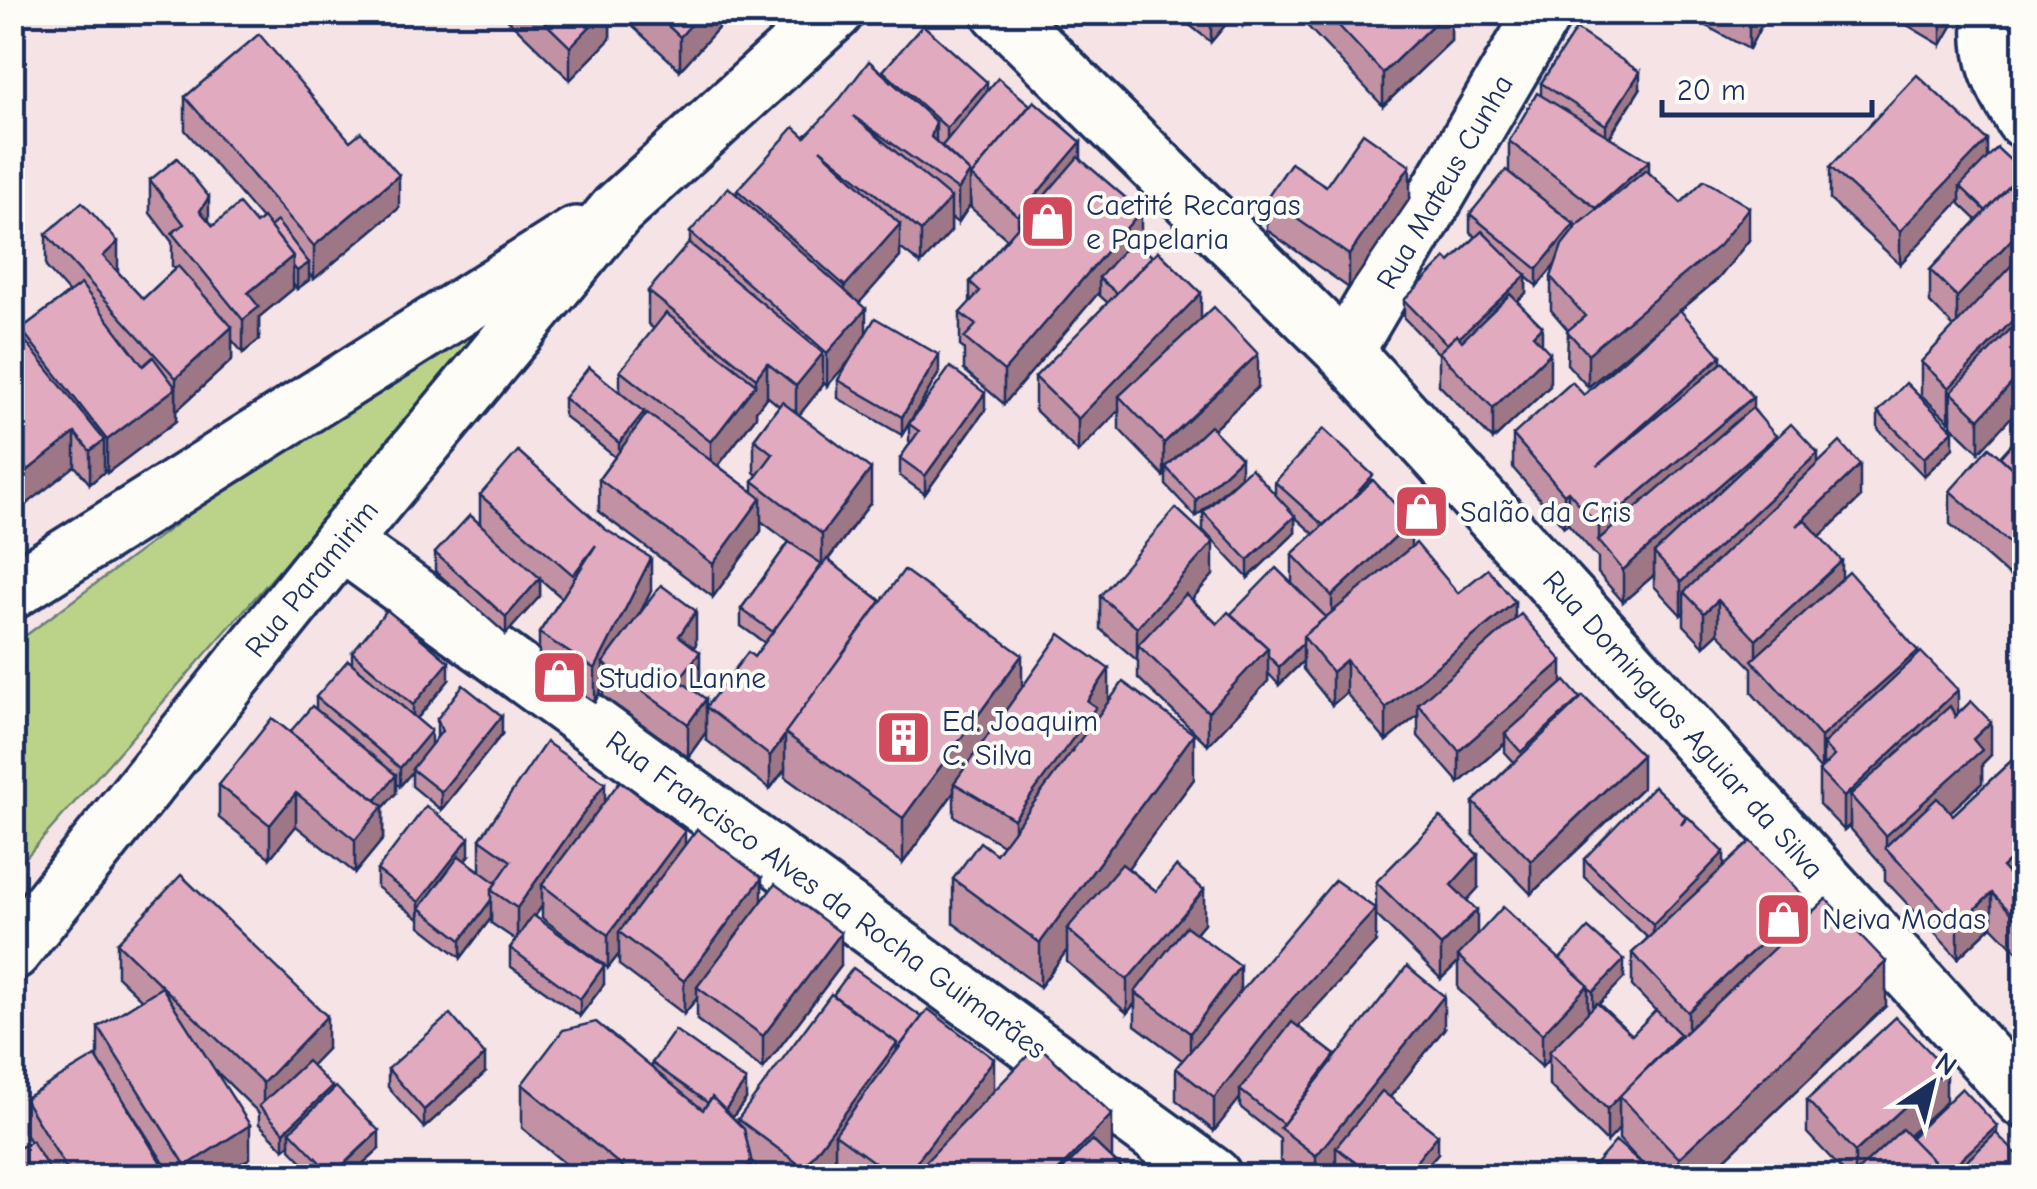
<svg xmlns="http://www.w3.org/2000/svg" width="2037" height="1189" viewBox="0 0 2037 1189" font-family="'Comic Neue',sans-serif">
	<style>
		.green { fill: #bbd389; stroke: #6b8174; stroke-width: 2.5 }
		.lines { fill: none; stroke-linecap: round; stroke-linejoin: round }
		.minor-casing { stroke: #1b2f5e; stroke-width: 62 }
		.secondary-casing { stroke: #1b2f5e; stroke-width: 62 }
		.minor { stroke: #fdfcf7; stroke-width: 55 }
		.secondary { stroke: #fdfcf7; stroke-width: 55 }
		.wall { fill: #c292a4; stroke: #1b2f5e; stroke-width: 2.5; fill-rule: evenodd }
		.shaded-wall { fill: #9e7786; stroke: #1b2f5e; stroke-width: 2.5 }
		.building { fill: #e1aabf; stroke: #1b2f5e; stroke-width: 2.5 }
		.labels { text-anchor: middle; dominant-baseline: central; stroke-width: 8; stroke-linejoin: round; paint-order: stroke }
		.street-label { font-size: 30px; fill: #1b2f5e; stroke: #fdfcf7 }
		.poi-label { font-size: 30px; fill: #1b2f5e; stroke: #fdfcf7; text-anchor: start }
	</style>
	<rect width="100%" height="100%" fill="#f5e3e6"/>
	<filter id="ink" filterUnits="userSpaceOnUse"><feTurbulence type="fractalNoise" baseFrequency=".01" numOctaves="2"/><feDisplacementMap in="SourceGraphic" scale="20" xChannelSelector="R" yChannelSelector="G"/><feConvolveMatrix kernelMatrix="1 2 1 2 8 2 1 2 1" color-interpolation-filters="sRGB"/></filter>
	<g filter="url(#ink)">
		<polygon class="green" points="592,216 13,872 13,645"/>
		<g class="lines">
			<defs>
				<g id="minor">
					<polyline points="1000,12 1345,352 2024,1100"/>
					<path d="M1993,12c-6,47 8,69 31,108"/>
					<polyline points="1345,352 1544,12"/>
					<polyline points="341,542 1213,1176"/>
				</g>
				<g id="secondary">
					<polyline points="12,591 576,235"/>
					<polyline points="12,952 341,542 617,210 835,12"/>
				</g>
			</defs>
			<use href="#minor" class="minor-casing"/>
			<use href="#secondary" class="secondary-casing"/>
			<use href="#minor" class="minor"/>
			<use href="#secondary" class="secondary"/>
		</g>
		<g class="wall">
			<polygon points="500,12 610,12 610,39 570,80"/>
			<polygon points="617,12 730,12 730,15 680,70"/>
			<polygon points="1173,12 1254,12 1243,26 1232,17 1211,42"/>
			<polygon points="1299,12 1451,12 1451,41 1383,106 1299,17"/>
			<polygon points="1680,12 1768,12 1749,49"/>
			<polygon points="1885,12 1960,12 1941,45"/>
			<path d="M883,71l104,21 94,67 60,84 -2,2 119,142 -45,43 28,46 -45,41 -30,-32v-11l-2,2 -45,-47v-19l-41,42 -43,-42v-33l73,-74 -9,-8v-3l-95,112 -40,-34v-21l-4,-3v-33l10,-10v-21l37,-43 -36,-31 -1,-10v7l-12,18 -7,-5v13l-30,33 -21,-16v9l-41,46 7,29 73,41 -30,51 76,-14 -60,84 -25,-18v-18l11,-15 -2,-2v-17l-7,11 -64,-37v-18l12,-20 -23,26 -4,-4v3l-24,30 72,87 -43,58 53,41 141,87 87,14 85,77 -66,89 28,23 48,32 -8,10 44,59 136,-50 -79,84 38,29 109,-26 -54,68 48,56 -20,23h-67l-15,-12 -10,12h-26l-20,-16v-21l-40,-32v-9l-26,33 -38,-31v-32l6,-8 -47,-35v-22l-8,10 -60,-51v-12l-27,37 -87,-64v-44l43,-25 7,-9 -49,-29v-24l-51,71 -118,-86v-8l-15,20 -64,-49v-8l-18,25 -85,-61v-11l-8,17 -56,-36v-33l23,-35 -22,-19v17l-34,38 -71,-63v-18l45,-29v-29l171,96 -10,20 55,33 -2,3 6,38 -5,6 11,16 48,-50 11,-14 -24,-17v-17l48,-67 -28,-21v10l-48,66 -114,-85v-33l16,-22 -51,-41v-18l56,-6v-21l34,-42 -6,-5v-33l42,-48v-11l47,-36v-6l146,-116zM767,396l12,10 -25,33v33l3,3 -4,6v11l-35,-26 38,-50v-5z"/>
			<path d="M1541,83l99,6 -30,48 71,66 68,37 -30,38 -39,33 96,128 42,24 42,35 -40,38 22,43 76,76 40,59 33,41 -9,9v19l-32,29 3,3 71,-66v210l-32,-33 -34,32 -73,-78v-12l-35,-40v-3l-6,5 -25,-26v-33l2,-1 -69,-77v-25l-34,-35 -14,13 -20,-21v-13l-3,3 -27,-29v-11l-31,27 -25,-29v-15l-30,-34 -4,3 -51,-59v-33l71,-40 80,-71 -76,63 -21,-23 1,-34 -17,-20v-33l5,-13 -19,22 -11,-9v16l-9,8 25,44 8,41 -57,54 -54,-55v-31l-35,-36v-18l46,-38 26,-25 -6,-5v-18l39,-42v-31l32,-46zM1554,208l23,18 -3,5z"/>
			<polygon points="185,97 399,208 314,279 309,274 309,280 297,289 293,284 293,289 259,317 259,340 243,353 232,340 232,360 176,411 176,421 107,473 104,469 104,472 90,484 75,466 21,336 21,329 69,293 46,267 46,234 118,272 143,299 175,269 172,266 172,242 150,213 150,180 209,221 213,226 256,224 262,219 185,130"/>
			<polygon points="1997,148 1979,452 1951,425 1951,418 1949,421 1921,395 1921,362 1954,327 1930,303 1930,270 1977,220 1960,204 1960,200 1900,264 1830,200 1830,167 1987,159"/>
			<polygon points="1326,186 1410,198 1349,288 1267,230 1267,198"/>
			<polygon points="1878,412 1953,448 1924,476 1878,429"/>
			<polygon points="2024,430 2024,589 1950,524 1950,491 2000,457"/>
			<polygon points="1373,480 1411,547 1458,593 1515,619 1562,684 1642,788 1531,894 1473,835 1473,802 1514,762 1505,752 1505,743 1459,783 1418,736 1418,715 1386,741 1346,693 1332,705 1303,669 1303,661 1279,685 1268,673 1268,681 1208,745 1138,678 1138,661 1100,629 1100,596 1213,575 1192,599 1217,624 1231,614 1292,584 1292,554 1314,534 1295,517 1295,533 1248,578 1203,530 1203,512 1275,495 1275,482"/>
			<polygon points="352,652 449,680 417,719 431,745 437,738 437,719 502,734 441,810 412,786 412,772 400,786 396,784 396,793 383,808 383,839 355,873 296,826 270,858 219,818 219,785 290,732 316,709 316,697 352,663"/>
			<polygon points="605,802 685,844 762,900 841,966 763,1069 697,1020 697,998 684,1014 619,965 619,954 608,968 542,918 542,906 535,916 604,984 580,1016 510,966 510,948 516,940 491,923 491,918 461,958 420,926 420,918 419,919 377,887 377,870 469,856 465,860 480,871 480,839"/>
			<polygon points="1686,819 1724,867 1807,917 1886,1006 1707,1176 1594,1176 1594,1166 1647,1169 1619,1139 1619,1129 1607,1142 1549,1085 1549,1059 1542,1067 1458,989 1458,962 1441,979 1376,915 1376,882 1478,888 1467,900 1477,936 1624,978 1599,1004 1632,1035 1656,1011 1632,986 1632,953 1648,938 1584,877 1584,859"/>
			<polygon points="117,943 327,1049 311,1065 379,1149 349,1176 316,1176 290,1149 290,1144 284,1149 259,1124 259,1113 215,1070 250,1158 221,1176 172,1176 114,1085 169,1176 12,1176 30,1142 24,1132 24,1099 98,1059 98,1027 142,1000 117,976"/>
			<polygon points="652,1063 746,1099 732,1118 738,1124 738,1119 994,1090 1111,1158 1130,1176 848,1176 835,1166 835,1159 822,1176 772,1176 751,1161 751,1176 580,1176 522,1128 522,1084 652,1067"/>
			<polygon points="388,1069 485,1073 424,1128 388,1087"/>
			<polygon points="1807,1100 1946,1102 1909,1136 1910,1138 1997,1135 2024,1176 1848,1176 1807,1133"/>
		</g>
		<g class="shaded-wall">
			<polygon points="604,12 610,12 610,39 570,80 570,47"/>
			<polygon points="702,12 730,12 730,15 680,70 680,37"/>
			<polygon points="1211,12 1232,12 1232,17 1211,42"/>
			<polygon points="1243,12 1254,12 1243,26"/>
			<polygon points="1446,12 1451,12 1451,41 1383,106 1383,73"/>
			<polygon points="1751,12 1768,12 1749,49 1749,16"/>
			<polygon points="1941,12 1960,12 1941,45"/>
			<polygon points="1640,72 1640,89 1606,142 1606,125"/>
			<polygon points="987,82 987,100 947,146 947,128"/>
			<polygon points="936,122 936,154 931,137"/>
			<polygon points="1987,140 1987,172 1960,186 1960,200 1900,264 1900,231"/>
			<polygon points="1081,142 1081,174 1018,248 1018,216"/>
			<polygon points="1649,161 1649,194 1596,240 1596,208"/>
			<polygon points="1410,166 1410,198 1349,288 1349,255"/>
			<polygon points="970,172 970,205 958,223 958,190"/>
			<polygon points="399,175 399,208 314,279 314,246"/>
			<polygon points="209,197 209,230 200,211"/>
			<polygon points="951,198 951,231 921,264 921,231"/>
			<polygon points="1749,207 1749,240 1719,278 1588,387 1588,354"/>
			<polygon points="1141,211 1141,243 1106,284 1099,278 1099,292 1004,404 1004,371"/>
			<polygon points="900,224 900,257 845,319 845,286"/>
			<polygon points="1574,224 1574,242 1537,286 1537,269"/>
			<polygon points="2024,226 2024,259 1957,330 1957,297"/>
			<polygon points="118,242 118,275 103,256"/>
			<polygon points="293,256 293,289 259,317 259,340 243,353 243,320 248,293"/>
			<polygon points="309,263 309,280 297,289 297,271"/>
			<polygon points="1526,275 1526,293 1449,364 1449,346"/>
			<polygon points="1201,293 1201,326 1119,396 1119,410 1078,452 1078,419"/>
			<polygon points="2024,308 2024,341 1951,392 1951,418 1949,421 1949,388"/>
			<polygon points="866,309 866,342 827,386 827,353"/>
			<polygon points="1542,326 1542,359 1533,335"/>
			<polygon points="232,327 232,360 176,411 176,378"/>
			<polygon points="823,353 823,385 796,419 796,386"/>
			<polygon points="1550,353 1550,386 1493,440 1493,408"/>
			<polygon points="1258,354 1258,387 1170,471 1166,467 1166,474 1164,476 1164,443"/>
			<polygon points="939,355 939,373 902,435 902,417"/>
			<polygon points="1721,356 1721,389 1597,466"/>
			<polygon points="767,363 767,396 756,411 756,416 711,475 711,442 756,384 756,378"/>
			<polygon points="2024,370 2024,403 1979,452 1979,419"/>
			<polygon points="176,388 176,421 107,473 107,440"/>
			<polygon points="985,393 985,410 925,494 925,476"/>
			<polygon points="1753,397 1753,430 1599,542 1599,527"/>
			<polygon points="644,412 644,429 619,460 619,443"/>
			<polygon points="1953,430 1953,448 1924,476 1924,458"/>
			<polygon points="75,433 75,466 12,516 12,483"/>
			<polygon points="1776,436 1776,469 1654,553 1654,575 1623,602 1623,570"/>
			<polygon points="104,440 104,472 90,484 90,451"/>
			<polygon points="1818,453 1818,486 1684,592 1684,612 1681,615 1681,582"/>
			<polygon points="1241,458 1241,476 1196,517 1196,500"/>
			<polygon points="1860,465 1860,498 1796,559 1796,526"/>
			<polygon points="871,469 871,502 822,567 822,534"/>
			<polygon points="1568,491 1568,524 1564,527 1564,494"/>
			<polygon points="761,498 761,531 713,597 713,564"/>
			<polygon points="1295,516 1295,533 1248,578 1248,560"/>
			<polygon points="1411,522 1411,555 1332,629 1332,596"/>
			<polygon points="1213,542 1213,575 1145,652 1138,645 1137,661 1137,628"/>
			<polygon points="651,558 651,591 612,669 603,663 603,685 595,702 595,669"/>
			<polygon points="1842,561 1842,593 1756,664 1756,640"/>
			<polygon points="540,578 540,596 506,634 506,617"/>
			<polygon points="1718,600 1718,633 1704,646 1704,613"/>
			<polygon points="1515,602 1515,635 1418,704 1418,715 1386,741 1386,708"/>
			<polygon points="696,611 696,644 679,669 679,636"/>
			<polygon points="1303,643 1303,661 1279,685 1279,667"/>
			<polygon points="1268,648 1268,681 1208,745 1208,712"/>
			<polygon points="1918,651 1918,684 1834,756 1823,744 1823,768 1821,770 1821,737"/>
			<polygon points="700,652 700,685 679,713 679,680"/>
			<polygon points="1022,655 1022,699 954,783 954,792 903,863 903,818"/>
			<polygon points="1346,660 1346,693 1332,705 1332,672"/>
			<polygon points="1562,661 1562,694 1505,734 1505,743 1459,783 1459,751"/>
			<polygon points="449,662 449,680 413,723 413,705"/>
			<polygon points="1109,669 1109,702 1014,852 1014,819 1087,701"/>
			<polygon points="1958,690 1958,723 1850,795 1850,825 1844,830 1844,797"/>
			<polygon points="706,699 706,732 688,757 688,724"/>
			<polygon points="502,716 502,734 441,810 441,792"/>
			<polygon points="1991,722 1991,755 1982,764 1982,783 1897,860 1886,848 1886,836 1973,739"/>
			<polygon points="431,731 431,749 412,769 412,772 400,786 400,768"/>
			<polygon points="1194,734 1194,779 1077,937 1067,929 1067,950 1040,987 1040,943"/>
			<polygon points="785,736 785,769 770,789 770,756"/>
			<polygon points="1642,755 1642,788 1531,894 1531,861"/>
			<polygon points="396,775 396,793 383,808 383,839 355,873 355,840 370,806"/>
			<polygon points="605,783 605,816 542,885 542,906 517,941 517,908"/>
			<polygon points="296,793 296,826 270,858 270,825"/>
			<polygon points="685,831 685,864 619,932 619,954 608,968 608,935"/>
			<polygon points="469,838 469,856 425,912 420,908 419,919 419,902"/>
			<polygon points="2024,847 2024,879 2002,900 2002,867"/>
			<polygon points="1724,852 1724,869 1653,942 1653,925"/>
			<polygon points="1478,855 1478,888 1451,918 1451,885"/>
			<polygon points="762,878 762,911 697,987 697,998 684,1014 684,981"/>
			<polygon points="1204,890 1204,923 1141,997 1135,992 1135,1003 1127,1013 1127,980"/>
			<polygon points="1992,893 1992,926 1958,958 1958,925"/>
			<polygon points="491,900 491,918 461,958 461,940"/>
			<polygon points="1807,900 1807,933 1688,1045 1688,1012"/>
			<polygon points="1376,909 1376,942 1240,1090 1240,1098 1214,1131 1214,1098 1292,999"/>
			<polygon points="1477,910 1477,943 1458,956 1458,962 1441,979 1441,946"/>
			<polygon points="841,933 841,966 763,1069 763,1036"/>
			<polygon points="1624,960 1624,978 1593,1010 1593,992"/>
			<polygon points="1886,962 1886,1006 1707,1176 1679,1176 1679,1158"/>
			<polygon points="604,966 604,984 580,1016 580,999"/>
			<polygon points="1240,966 1240,999 1190,1066 1190,1033"/>
			<polygon points="1588,985 1588,1018 1549,1052 1549,1059 1542,1067 1542,1034"/>
			<polygon points="1444,996 1444,1029 1345,1154 1336,1147 1336,1164 1326,1176 1316,1176 1316,1156"/>
			<polygon points="327,1016 327,1049 266,1113 263,1110 263,1083"/>
			<polygon points="897,1043 897,1076 835,1134 835,1159 822,1176 804,1176 804,1168"/>
			<polygon points="485,1055 485,1073 424,1128 424,1110"/>
			<polygon points="994,1059 994,1092 931,1176 906,1176"/>
			<polygon points="1946,1069 1946,1102 1865,1176 1855,1176 1855,1152"/>
			<polygon points="746,1081 746,1099 722,1131 722,1114"/>
			<polygon points="332,1087 332,1105 290,1131 290,1144 284,1149 284,1132"/>
			<polygon points="1619,1096 1619,1129 1607,1142 1607,1109"/>
			<polygon points="1112,1114 1112,1158 1094,1176 1053,1176"/>
			<polygon points="250,1125 250,1158 221,1176 186,1176 186,1166"/>
			<polygon points="1997,1126 1997,1143 1962,1176 1943,1176"/>
			<polygon points="379,1131 379,1149 349,1176 332,1176"/>
			<polygon points="1438,1135 1438,1153 1418,1176 1404,1176"/>
			<polygon points="751,1159 751,1176 744,1176"/>
			<polygon points="1938,1166 1938,1176 1926,1176"/>
		</g>
		<g class="building">
			<polygon points="534,12 604,12 570,47"/>
			<polygon points="653,12 702,12 680,37"/>
			<polygon points="1326,12 1446,12 1383,73"/>
			<polygon points="923,25 987,82 947,128 883,71"/>
			<polygon points="1576,29 1640,72 1606,125 1541,83"/>
			<polygon points="259,34 350,141 361,132 399,175 314,246 185,97"/>
			<polygon points="869,61 936,122 931,137 970,172 958,190 853,116 951,198 921,231 820,149 900,224 845,286 737,190 794,127 805,137 836,104"/>
			<polygon points="1917,75 1987,140 1900,231 1830,167"/>
			<polygon points="998,78 1030,105 971,176 971,181 970,172 942,146"/>
			<polygon points="1537,93 1649,161 1596,208 1509,141"/>
			<polygon points="1034,101 1081,142 1018,216 971,176"/>
			<polygon points="1363,133 1410,166 1349,255 1267,198 1291,163 1326,186"/>
			<polygon points="1997,148 2023,172 1986,211 1960,186"/>
			<polygon points="1078,157 1141,211 1004,371 964,338 976,325 960,313 980,291 970,282"/>
			<polygon points="177,158 209,197 200,211 213,226 239,204 256,224 263,218 293,256 248,293 259,307 243,320 172,233 184,224 150,180"/>
			<polygon points="1506,170 1574,224 1537,269 1470,214"/>
			<polygon points="1646,170 1681,203 1704,180 1749,207 1719,246 1588,354 1567,331 1585,316 1551,277 1562,245 1577,226"/>
			<polygon points="2024,171 2024,226 1957,297 1930,270"/>
			<polygon points="728,187 866,309 827,353 690,232"/>
			<polygon points="82,202 118,242 103,256 143,299 178,266 232,327 176,378 46,234"/>
			<polygon points="277,221 309,263 297,271 293,266 293,256 270,227"/>
			<polygon points="1482,231 1526,275 1459,338 1457,335 1447,344 1404,300 1446,258 1450,262"/>
			<polygon points="1132,240 1152,256 1117,293 1099,278"/>
			<polygon points="689,243 823,353 796,386 767,363 756,378 648,291"/>
			<polygon points="1158,251 1201,293 1078,419 1035,377"/>
			<polygon points="2024,252 2024,308 1949,388 1921,362"/>
			<polygon points="81,284 143,366 153,357 176,388 107,440 21,329"/>
			<polygon points="1510,294 1542,326 1533,335 1550,353 1493,408 1439,352 1457,335 1462,341"/>
			<polygon points="1214,307 1258,354 1164,443 1119,396"/>
			<polygon points="1680,310 1721,356 1597,466 1723,362 1753,397 1599,527 1568,491 1564,494 1513,435 1572,382 1584,395"/>
			<polygon points="666,313 756,384 711,442 620,371"/>
			<polygon points="2024,315 2024,370 1979,419 1951,392"/>
			<polygon points="875,318 939,355 902,417 838,380"/>
			<polygon points="14,327 104,440 90,451 75,433 12,483 12,329"/>
			<polygon points="589,367 644,412 619,443 564,398"/>
			<polygon points="950,367 985,393 925,476 900,458 919,431 909,424"/>
			<polygon points="1906,383 1953,430 1924,458 1878,412"/>
			<polygon points="782,402 871,469 822,534 753,481 773,454 754,439"/>
			<polygon points="1752,408 1776,436 1623,570 1598,540"/>
			<polygon points="647,413 761,498 713,564 599,479"/>
			<polygon points="1791,424 1818,453 1681,582 1654,553"/>
			<polygon points="1210,426 1241,458 1196,500 1166,467"/>
			<polygon points="1323,429 1373,475 1347,504 1323,525 1275,482"/>
			<polygon points="2024,430 2024,479 2000,457"/>
			<polygon points="1840,442 1860,465 1796,526 1805,520 1842,561 1756,640 1718,600 1704,613 1684,592"/>
			<polygon points="1989,447 2024,479 2024,556 1950,491"/>
			<polygon points="518,451 605,529 651,558 595,669 539,633 596,545 573,575 480,495"/>
			<polygon points="1251,468 1295,516 1248,560 1203,512"/>
			<polygon points="1373,480 1411,522 1332,596 1292,554"/>
			<polygon points="1176,508 1213,542 1137,628 1100,596"/>
			<polygon points="470,515 540,578 506,617 435,553"/>
			<polygon points="789,542 822,564 773,632 741,609"/>
			<polygon points="1416,543 1458,593 1488,569 1515,602 1386,708 1346,660 1332,672 1303,636"/>
			<polygon points="827,559 881,601 770,756 706,707 748,652 754,657"/>
			<polygon points="1276,568 1326,617 1303,636 1303,643 1279,667 1268,656 1268,648 1231,614"/>
			<polygon points="904,570 1022,655 903,818 785,733"/>
			<polygon points="1849,572 1918,651 1821,737 1752,660"/>
			<polygon points="661,585 696,611 679,636 700,652 679,680 706,699 688,724 603,663"/>
			<polygon points="1186,594 1217,624 1228,612 1268,648 1208,712 1138,645"/>
			<polygon points="387,610 449,662 413,705 352,652"/>
			<polygon points="1521,614 1562,661 1459,751 1418,704"/>
			<polygon points="1060,634 1109,669 1087,701 1096,707 1014,819 954,783"/>
			<polygon points="1921,652 1958,690 1844,797 1819,771 1834,756 1823,744"/>
			<polygon points="348,660 431,731 400,768 316,697"/>
			<polygon points="1565,681 1580,698 1521,752 1505,734"/>
			<polygon points="1123,682 1194,734 1040,943 953,879 980,842 996,854"/>
			<polygon points="463,685 502,716 441,792 412,769 442,731 437,719"/>
			<polygon points="1583,696 1642,755 1531,861 1473,802"/>
			<polygon points="1971,701 1991,722 1973,739 1982,750 1886,836 1850,795 1950,706 1955,717"/>
			<polygon points="312,706 396,775 376,800 290,732"/>
			<polygon points="272,718 383,806 355,840 296,793 270,825 219,785"/>
			<polygon points="546,742 605,783 517,908 491,890 511,861 480,839"/>
			<polygon points="2024,749 2024,847 2002,867 2011,877 2024,863 2024,926 1992,893 1958,925 1885,847 1937,798 1953,815"/>
			<polygon points="620,781 685,831 608,935 542,885"/>
			<polygon points="1654,786 1686,817 1681,825 1688,817 1724,852 1653,925 1584,859"/>
			<polygon points="426,806 469,838 419,902 377,870"/>
			<polygon points="1440,817 1478,855 1451,885 1477,910 1441,946 1376,882"/>
			<polygon points="697,829 762,878 684,981 619,932"/>
			<polygon points="1751,841 1807,900 1688,1012 1632,953"/>
			<polygon points="459,856 496,883 491,890 491,900 461,940 420,908"/>
			<polygon points="1122,864 1156,891 1176,866 1204,890 1127,980 1067,929"/>
			<polygon points="181,875 327,1016 263,1083 117,943"/>
			<polygon points="1335,880 1376,909 1292,999 1214,1098 1176,1068"/>
			<polygon points="775,884 841,933 763,1036 697,987"/>
			<polygon points="1826,899 1886,962 1679,1158 1619,1095"/>
			<polygon points="1503,907 1588,985 1542,1034 1458,956"/>
			<polygon points="533,915 604,966 580,999 510,948"/>
			<polygon points="1186,926 1240,966 1190,1033 1135,992"/>
			<polygon points="1588,928 1624,960 1593,992 1587,986 1588,985 1560,959"/>
			<polygon points="1407,966 1444,996 1316,1156 1280,1128"/>
			<polygon points="853,968 922,1017 897,1050 897,1043 833,995"/>
			<polygon points="162,987 250,1125 186,1166 98,1027"/>
			<polygon points="831,994 897,1043 804,1168 738,1119"/>
			<polygon points="1597,1003 1632,1035 1656,1010 1680,1034 1607,1109 1549,1052"/>
			<polygon points="928,1009 994,1059 906,1176 893,1176 835,1134"/>
			<polygon points="450,1014 485,1055 424,1110 388,1069"/>
			<polygon points="1896,1017 1946,1069 1855,1152 1807,1100"/>
			<polygon points="596,1022 703,1110 712,1097 744,1129 751,1159 744,1176 623,1176 624,1168 522,1084 563,1030"/>
			<polygon points="1292,1022 1335,1055 1283,1124 1240,1090"/>
			<polygon points="675,1030 746,1081 725,1110 712,1097 708,1103 652,1063"/>
			<polygon points="1038,1045 1112,1114 1053,1176 912,1176"/>
			<polygon points="96,1056 169,1176 71,1176 24,1099"/>
			<polygon points="307,1061 332,1087 284,1132 259,1106"/>
			<polygon points="336,1087 379,1131 332,1175 290,1131"/>
			<polygon points="1962,1088 1997,1126 1943,1176 1939,1176 1938,1166 1910,1138"/>
			<polygon points="1382,1091 1438,1135 1404,1176 1372,1176 1336,1147"/>
			<polygon points="1902,1129 1938,1166 1926,1176 1852,1176"/>
			<polygon points="1996,1133 2024,1162 2024,1169 2016,1176 1951,1176"/>
			<polygon points="1092,1140 1130,1176 1056,1176"/>
			<polygon points="32,1141 53,1176 12,1176 12,1152"/>
			<polygon points="1616,1141 1656,1176 1605,1176 1594,1166"/>
		</g>
	</g>
	<defs>
		<symbol id="shop-square" viewBox="-11 -11 22 22"><rect x="-9" y="-9" width="18" height="18" rx="4" fill="#d1495b" stroke="#fdfcf7"/><path d="M-5-2.5h2.3a2.7 3.5 0 0 1 5.4 0H5L5.5 6h-11ZM-1.5-2.5h3a1.5 2.3 0 0 0-3 0Z" fill="#fff"/></symbol>
		<symbol id="building-square" viewBox="-11 -11 22 22"><rect x="-9" y="-9" width="18" height="18" rx="4" fill="#d1495b" stroke="#fdfcf7"/><path d="M-4-6H4V6H1V3H-1V6H-4ZM-2.5-4.3h1.7v1.8h-1.7ZM.8-4.3h1.7v1.8H.8ZM-2.5-1h1.7V.8h-1.7ZM.8-1h1.7V.8H.8Z" fill="#fff"/></symbol>
	</defs>
	<g fill-rule="evenodd">
		<use href="#shop-square" x="1016" y="190" width="63" height="63"/>
		<use href="#shop-square" x="1390" y="480" width="63" height="63"/>
		<use href="#shop-square" x="528" y="646" width="63" height="63"/>
		<use href="#building-square" x="872" y="706" width="63" height="63"/>
		<use href="#shop-square" x="1752" y="888" width="63" height="63"/>
	</g>
	<g class="labels">
		<g class="street-label">
			<text transform="translate(1445 182) rotate(-60)">Rua Mateus Cunha</text>
			<text transform="translate(312 579) rotate(-51)">Rua Paramirim</text>
			<text transform="translate(1683 725) rotate(48)">Rua Dominguos Aguiar da Silva</text>
			<text transform="translate(826 895) rotate(36)">Rua Francisco Alves da Rocha Guimarães</text>
		</g>
		<g class="poi-label">
			<text x="1086" y="205">Caetité Recargas<tspan x="1086" dy="34">e Papelaria</tspan></text>
			<text x="1460" y="512">Salão da Cris</text>
			<text x="599" y="678">Studio Lanne</text>
			<text x="942" y="721">Ed. Joaquim<tspan x="942" dy="34">C. Silva</tspan></text>
			<text x="1822" y="919">Neiva Modas</text>
		</g>
	</g>
	<rect width="2037" height="1189" fill="none" stroke="#fdfcf7" stroke-width="50"/>
	<rect x="25" y="25" width="1987" height="1139" fill="none" stroke="#1b2f5e" stroke-width="4" filter="url(#ink)"/>
	<g transform="translate(1932 1084) rotate(35)" stroke="#fdfcf7" stroke-width="8" paint-order="stroke">
	<path d="M0-8L18 38L0 25L-18 38Z" fill="#1b2f5e"/>
	<text y="-15" font-size="28" font-weight="bold" text-anchor="middle" fill="#1b2f5e">N</text>
	</g>
	<path d="M1662 100v15h210v-15" fill="none" stroke="#1b2f5e" stroke-width="5"/>
	<text x="1677" y="100" font-size="30" fill="#1b2f5e" stroke="#fdfcf7" stroke-width="8" paint-order="stroke">20 m</text>
</svg>
